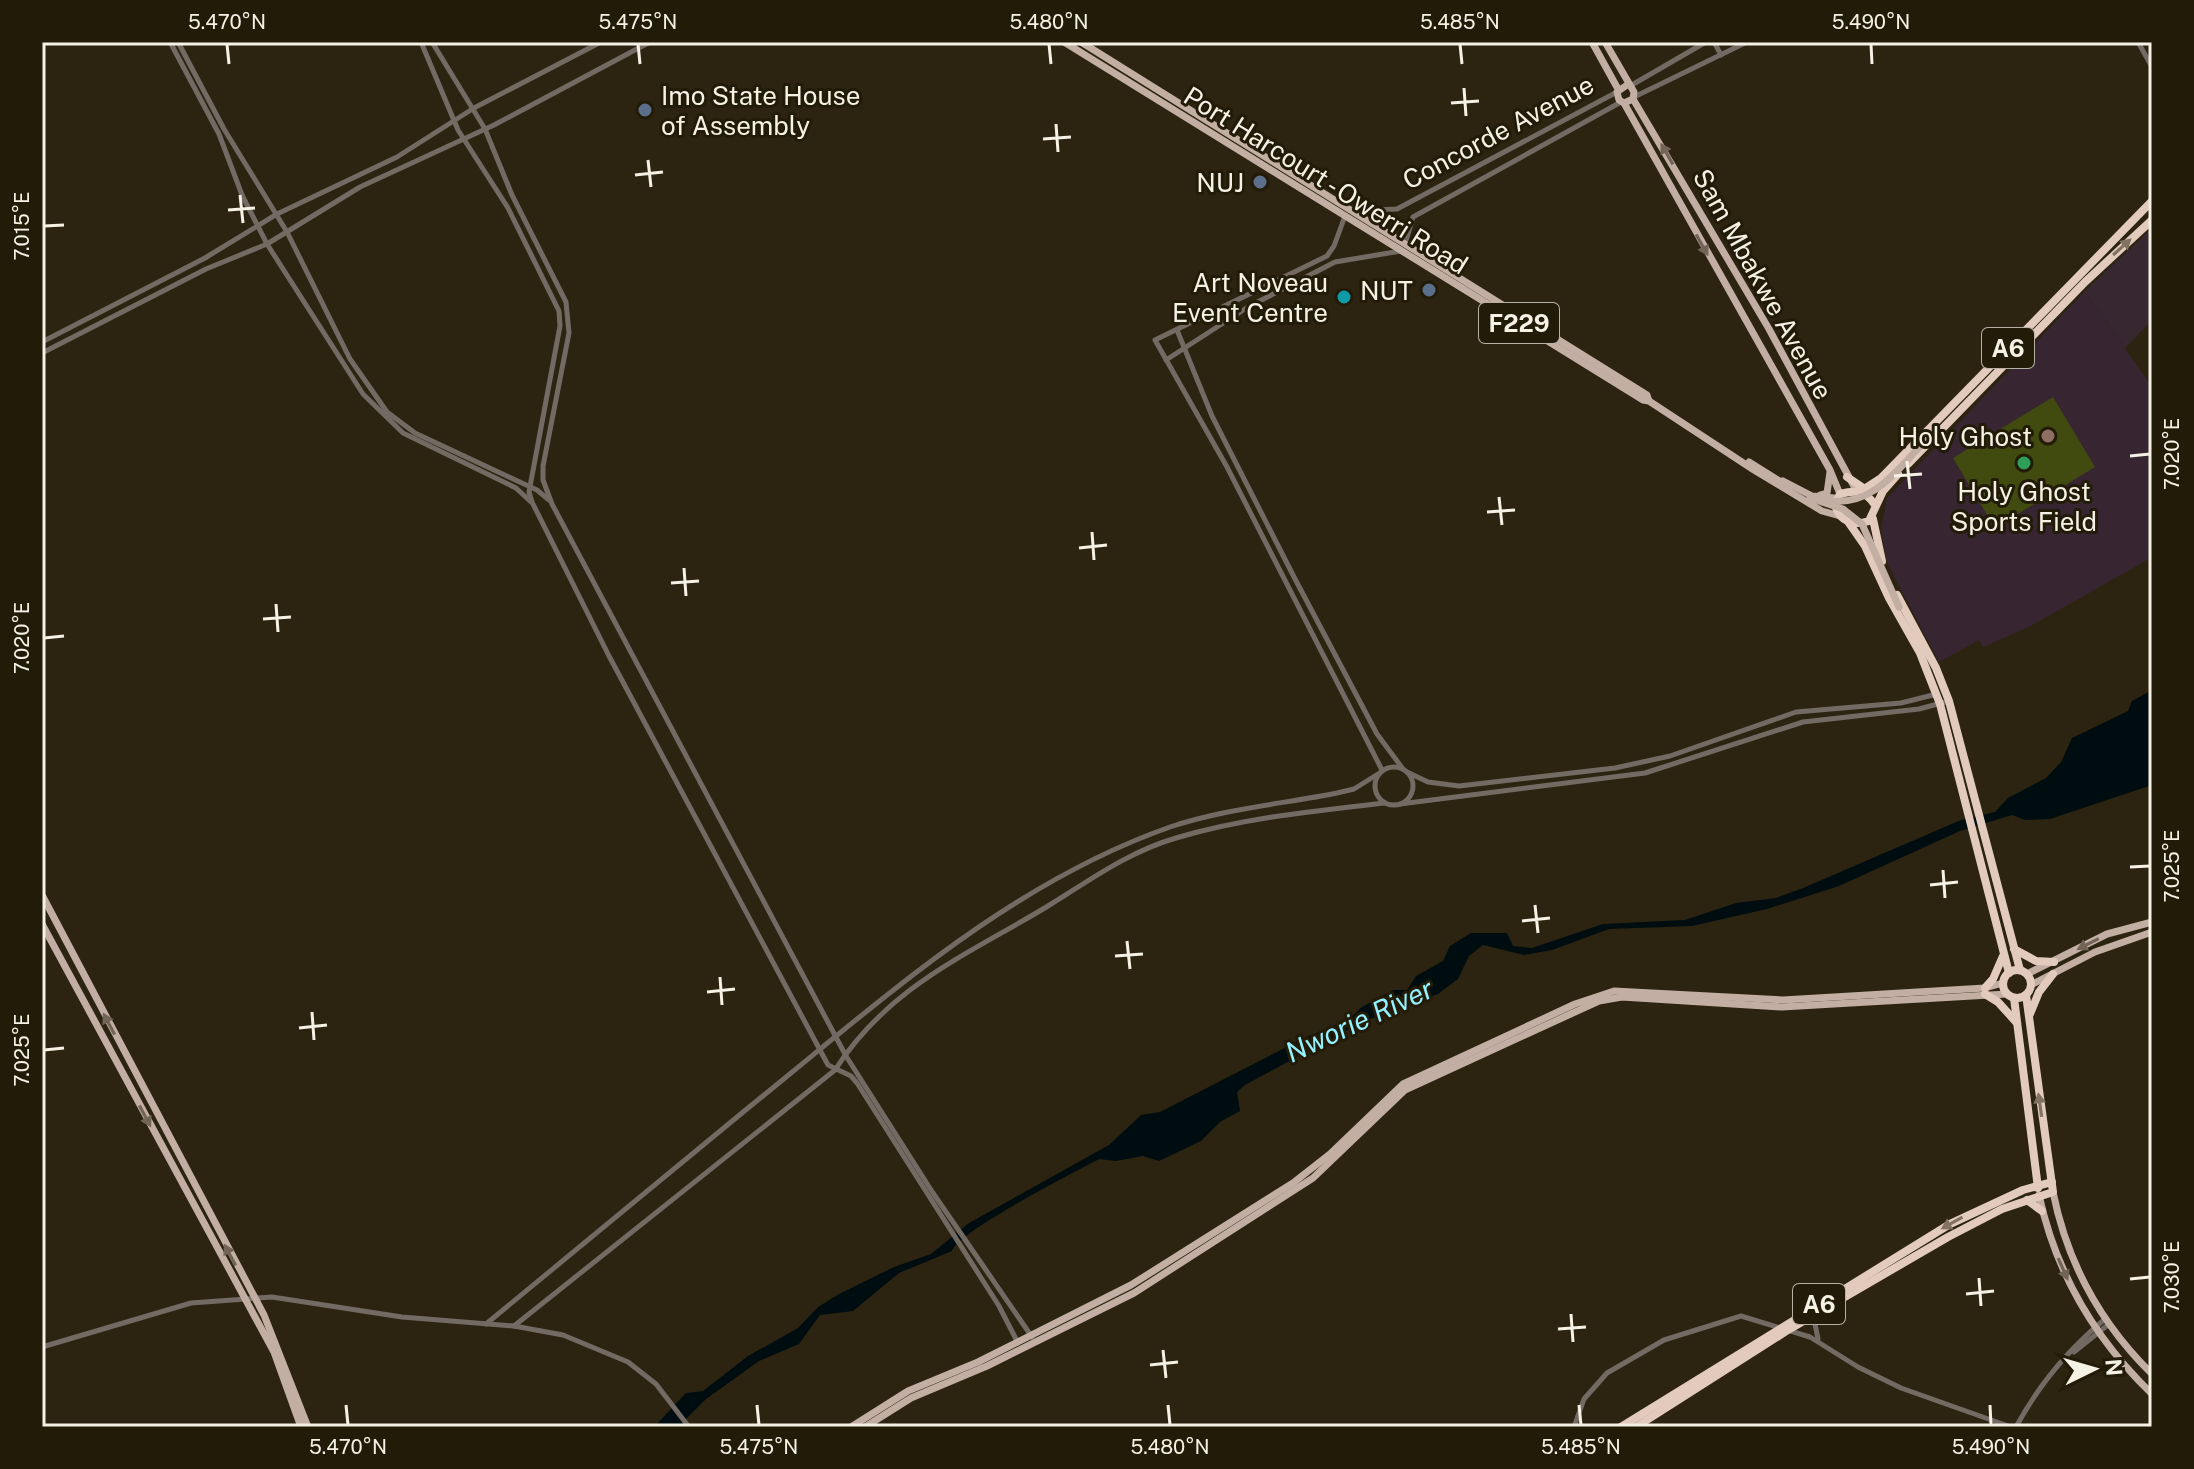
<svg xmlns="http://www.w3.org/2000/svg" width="2194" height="1469" viewBox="0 0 2194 1469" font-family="'Public Sans',sans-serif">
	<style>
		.commercial { fill: #372731 }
		.education { fill: #372631 }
		.green { fill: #414a0f }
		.water { fill: #000d10 }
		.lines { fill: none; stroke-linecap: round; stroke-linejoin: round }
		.minor { stroke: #736a64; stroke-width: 5 }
		.major { stroke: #c2aea3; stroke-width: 7 }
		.highway { stroke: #e2cabc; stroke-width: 8 }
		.major-bridge { stroke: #c2aea3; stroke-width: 7 }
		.oneway { fill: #726456 }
		.oneway2 { fill: #827262 }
		.ticks { fill: none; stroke: #f6f1e5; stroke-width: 3 }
		.service-dot { fill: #5c6f8a; stroke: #221b08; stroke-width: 3 }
		.culture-dot { fill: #0f9aa8; stroke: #221b08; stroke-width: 3 }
		.education-dot { fill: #8d6e63; stroke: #221b08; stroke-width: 3 }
		.leisure-dot { fill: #2e9e5b; stroke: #221b08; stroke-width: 3 }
		.labels { text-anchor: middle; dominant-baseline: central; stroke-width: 6; stroke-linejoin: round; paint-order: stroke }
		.shield { fill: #221b08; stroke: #b6b1a3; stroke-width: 2 }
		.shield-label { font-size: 24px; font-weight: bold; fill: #f6f1e5 }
		.poi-label { font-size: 26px; fill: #f6f1e5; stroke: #221b08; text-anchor: end }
		.street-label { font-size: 26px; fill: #f6f1e5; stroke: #221b08 }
		.water-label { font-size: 28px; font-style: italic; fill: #95f1ff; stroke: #221b08 }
		.neatline { fill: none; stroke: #f6f1e5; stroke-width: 3 }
		.ticks-label { font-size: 20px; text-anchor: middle; fill: #f6f1e5 }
	</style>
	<rect width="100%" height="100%" fill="#2c2411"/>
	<polygon class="commercial" points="2152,228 2152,320 2125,348 2085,291"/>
	<polygon class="education" points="2085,291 2152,387 2152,557 2029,627 1983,647 1979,640 1939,662 1887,563 1881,529 1887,498"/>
	<polygon class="green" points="2053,397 2095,467 1995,528 1953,458"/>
	<path class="water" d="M2152,690v95l-102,34 -25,1 -13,-5 -52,16 -121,55 -72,23 -75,17 -83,3 -57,21 -28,5 -41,-10 -14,11 -11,23 -20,15 -76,28 -117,63 -8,7 3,19 -20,11 -19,19 -42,20 -16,-5 -27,5 -17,-2c-24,13 -142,73 -147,92l-53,22 -46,38 -33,4 -21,29 -40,17 -53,38 -28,28h-24l32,-34 17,-2 45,-35 50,-28 20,-21 21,-13 55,-27 37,-13 38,-31 140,-78 32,-30 19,-3 144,-74 44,-18 14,-13 31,-17h14l9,-14 27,-15 7,-15 21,-13h36l6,13 19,2 71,-24 82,-4 51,-17 40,-5 27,-10 158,-68 34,-8 13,-14 38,-20 15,-16 11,-24 56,-27 4,-10z"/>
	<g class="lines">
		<g class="minor">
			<polyline points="170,42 219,134 242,195 267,244 363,394 403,433 516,488 531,502"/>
			<polyline points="178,42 224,129 287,232 350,359 387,412 415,433 537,490 549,500"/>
			<polyline points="421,42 458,130 508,208 559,311 560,326 529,492 532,502 609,656 828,1065 851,1076 857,1083 999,1306 1018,1343"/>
			<polyline points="432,42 485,129 512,195 566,302 569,333 543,466 543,480 552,504 846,1056 933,1193 1032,1337"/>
			<polyline points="1714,42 1721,55"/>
			<polyline points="2138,42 2152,67"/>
			<polyline points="1630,86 1706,42"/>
			<polyline points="1634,97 1747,42"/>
			<polyline points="1355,211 1397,209 1617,92"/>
			<polyline points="1345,216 1334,246 1327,256 1155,340 1227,467 1382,770"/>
			<polyline points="1405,244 1413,217 1621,102"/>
			<polyline points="1177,330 1212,416 1294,577 1377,734 1403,769"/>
			<polyline points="42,342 205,258 277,214 397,157 474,108 601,42"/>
			<polyline points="42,353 206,269 267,244 360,187 494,125 650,42"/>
			<polyline points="1166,360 1248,307 1335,262 1401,251"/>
			<circle cx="1394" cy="786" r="19"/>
			<polyline points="1407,772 1428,782 1459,786 1615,768 1670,756 1796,712 1901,703 1937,694"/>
			<polyline points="1400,804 1645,773 1803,722 1919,709 1949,701"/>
			<polyline points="1813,1314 1818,1339"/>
			<path d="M486,1324c102,-84 203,-168 305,-251 117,-96 234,-195 379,-246 53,-18 112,-23 167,-34l17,-4 24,-15"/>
			<path d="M514,1326l321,-256c54,-84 132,-115 213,-164 42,-26 80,-54 128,-68 67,-20 139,-27 209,-35"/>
			<polyline points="42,1347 191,1303 272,1297 402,1317 514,1326 563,1335 628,1362 656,1384 689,1427"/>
			<polyline points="2074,1352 2109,1324"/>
			<polyline points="1574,1427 1584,1399 1607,1373 1664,1340 1741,1316 1810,1337 1858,1367 1901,1388 2011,1427"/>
			<path d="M2016,1427c22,-41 53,-78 89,-108"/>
		</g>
		<g class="major">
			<polyline points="1064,42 1643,400 1649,401 1754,470 1822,511 1840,516"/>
			<polyline points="1081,42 1647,395 1649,401"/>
			<polyline points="1592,42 1618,89"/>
			<polyline points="1605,42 1634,92 1633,99 1624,103 1619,100 1617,92 1627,85"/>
			<polyline points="1633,99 1769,329 1856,490"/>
			<polyline points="1624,103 1830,470 1840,494"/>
			<polyline points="1749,462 1786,485"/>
			<polyline points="1783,481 1812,496 1834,498"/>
			<polyline points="1820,495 1827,493 1830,472"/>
			<polyline points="42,895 264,1315 308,1427"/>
			<polyline points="42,924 274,1352 301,1427"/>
			<polyline points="2027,974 2107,934 2152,922"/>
			<polyline points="2031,985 2095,952 2152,932"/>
			<path d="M2053,1192c14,70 48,132 99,182"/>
			<path d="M2039,1195c17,79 56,144 113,199"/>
			<polyline points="851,1427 908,1391 978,1362 1131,1285 1293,1183 1330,1154 1403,1084 1575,1004 1614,991 1783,1000 1985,988 2003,983"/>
			<polyline points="865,1427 911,1398 987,1366 1134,1293 1313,1178 1405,1090 1599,1001 1622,997 1782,1007 2007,994"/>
		</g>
		<g class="highway">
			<polyline points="1908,464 2085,282 2152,220"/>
			<polyline points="1847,477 1862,487"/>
			<polyline points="1861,491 1881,478 2152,201"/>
			<path d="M1875,505c-10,-15 -19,-15 -35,-11l-5,11c5,17 18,21 34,16l14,-30 15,-17"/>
			<polyline points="1873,519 1882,561"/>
			<polyline points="1849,523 1865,546 1889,598 1920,653 1940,704 2009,973"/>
			<polyline points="1897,595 1936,668 1949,701 2020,970"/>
			<polyline points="2014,949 2036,961 2054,962"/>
			<circle cx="2017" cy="984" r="14"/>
			<polyline points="1985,988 1993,979 2003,956"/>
			<polyline points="1985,994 1998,1002 2017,1023"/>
			<polyline points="2014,998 2038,1188"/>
			<polyline points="2030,1014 2039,992 2053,974"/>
			<polyline points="2027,1200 2042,1211"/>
			<polyline points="1621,1427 1950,1224 2023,1190 2052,1182"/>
			<polyline points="1636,1427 1788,1330 1948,1237 2002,1209 2053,1192 2026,995"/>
		</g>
		<g class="major-bridge">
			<polyline points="1810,498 1843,509 1862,524 1899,607"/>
			<path d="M1827,501c48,6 71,-33 101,-63"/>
		</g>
	</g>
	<defs><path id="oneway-solid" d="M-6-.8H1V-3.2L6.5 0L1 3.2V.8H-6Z" transform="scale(2)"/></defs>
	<g class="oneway">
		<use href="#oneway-solid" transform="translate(1667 154) rotate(-120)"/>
		<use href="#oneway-solid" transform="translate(1702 245) rotate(61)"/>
		<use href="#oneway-solid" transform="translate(2088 944) rotate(153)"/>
		<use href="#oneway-solid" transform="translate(109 1024) rotate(-118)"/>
		<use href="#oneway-solid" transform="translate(145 1116) rotate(62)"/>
		<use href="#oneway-solid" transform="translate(230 1255) rotate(-118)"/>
		<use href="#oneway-solid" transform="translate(2063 1269) rotate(66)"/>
	</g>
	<g class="oneway2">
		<use href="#oneway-solid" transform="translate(2122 247) rotate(-42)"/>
		<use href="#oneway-solid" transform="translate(2040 1105) rotate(-98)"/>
		<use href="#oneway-solid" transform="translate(1952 1223) rotate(151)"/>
	</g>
	<path class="ticks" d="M227,44l2,20M638,44l2,20M1049,44l2,20M1460,44l2,20M1871,44l1,20M1464,88l2,28M1451,103l28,-2M1056,124l2,28M1043,139l28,-2M648,160l3,27M635,175l28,-3M240,195l3,28M228,210l27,-2M44,226l20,-1M2130,456l20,-2M1907,461l3,28M1894,476l28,-2M1499,497l3,28M1487,512l28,-2M1092,532l2,28M1079,548l28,-3M684,568l2,28M671,583l28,-2M276,604l2,28M263,619l28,-2M44,638l20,-2M2130,867l20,-1M1943,870l2,28M1930,885l28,-3M1535,905l3,28M1522,921l28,-3M1127,941l3,28M1115,956l28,-2M720,977l2,28M707,992l28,-3M312,1012l2,28M299,1028l28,-3M44,1050l20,-2M1979,1278l2,28M2130,1279l20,-2M1966,1294l28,-3M1571,1314l2,28M1558,1329l28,-2M1163,1350l3,28M1150,1365l28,-3M346,1405l2,20M757,1405l2,20M1168,1405l2,20M1579,1405l2,20M1990,1405l1,20"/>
	<g class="service-dot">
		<circle cx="645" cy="110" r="8"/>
		<circle cx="1260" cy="182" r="8"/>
		<circle cx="1429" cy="290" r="8"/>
	</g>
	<circle class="culture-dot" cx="1344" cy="297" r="8"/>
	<circle class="education-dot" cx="2048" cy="436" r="8"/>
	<circle class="leisure-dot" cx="2024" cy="463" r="8"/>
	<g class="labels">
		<g class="shield">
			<rect x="1479" y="303" width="80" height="40" rx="6"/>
			<rect x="1982" y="328" width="52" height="40" rx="6"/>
			<rect x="1793" y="1284" width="52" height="40" rx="6"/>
		</g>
		<g class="shield-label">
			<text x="1519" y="323">F229</text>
			<text x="2008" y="348">A6</text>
			<text x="1819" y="1304">A6</text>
		</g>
		<g class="poi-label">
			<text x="661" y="95" text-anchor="start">Imo State House<tspan x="661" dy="30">of Assembly</tspan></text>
			<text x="1244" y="182">NUJ</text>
			<text x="1328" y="282">Art Noveau<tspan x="1328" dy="30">Event Centre</tspan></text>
			<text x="1413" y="290">NUT</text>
			<text x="2032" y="436">Holy Ghost</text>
			<text x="2024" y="491" text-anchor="middle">Holy Ghost<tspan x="2024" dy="30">Sports Field</tspan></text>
		</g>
		<g class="street-label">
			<text transform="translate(1498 132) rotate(-28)">Concorde Avenue</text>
			<text transform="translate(1326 180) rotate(32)">Port Harcourt - Owerri Road</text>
			<text transform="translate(1763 284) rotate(61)">Sam Mbakwe Avenue</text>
		</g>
		<g class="water-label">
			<text transform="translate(1359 1020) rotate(-25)">Nworie River</text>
		</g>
	</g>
	<rect width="2194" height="1469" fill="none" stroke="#221b08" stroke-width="88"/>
	<g transform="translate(2094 1369) rotate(85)" stroke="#221b08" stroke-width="6" paint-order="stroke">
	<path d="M0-6L14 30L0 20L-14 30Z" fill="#f6f1e5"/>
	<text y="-12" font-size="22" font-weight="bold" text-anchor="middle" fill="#f6f1e5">N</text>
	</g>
	<rect x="44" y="44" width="2106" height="1381" class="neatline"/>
	<g class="ticks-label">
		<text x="227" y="29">5.470°N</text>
		<text x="638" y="29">5.475°N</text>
		<text x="1049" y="29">5.480°N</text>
		<text x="1460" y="29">5.485°N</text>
		<text x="1871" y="29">5.490°N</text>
		<text transform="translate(22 226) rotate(-90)" y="7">7.015°E</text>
		<text transform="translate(2172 454) rotate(-90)" y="7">7.020°E</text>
		<text transform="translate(22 638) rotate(-90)" y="7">7.020°E</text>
		<text transform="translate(2172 866) rotate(-90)" y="7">7.025°E</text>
		<text transform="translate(22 1050) rotate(-90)" y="7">7.025°E</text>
		<text transform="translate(2172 1277) rotate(-90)" y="7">7.030°E</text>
		<text x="348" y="1454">5.470°N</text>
		<text x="759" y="1454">5.475°N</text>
		<text x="1170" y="1454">5.480°N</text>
		<text x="1581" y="1454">5.485°N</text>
		<text x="1991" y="1454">5.490°N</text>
	</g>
</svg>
